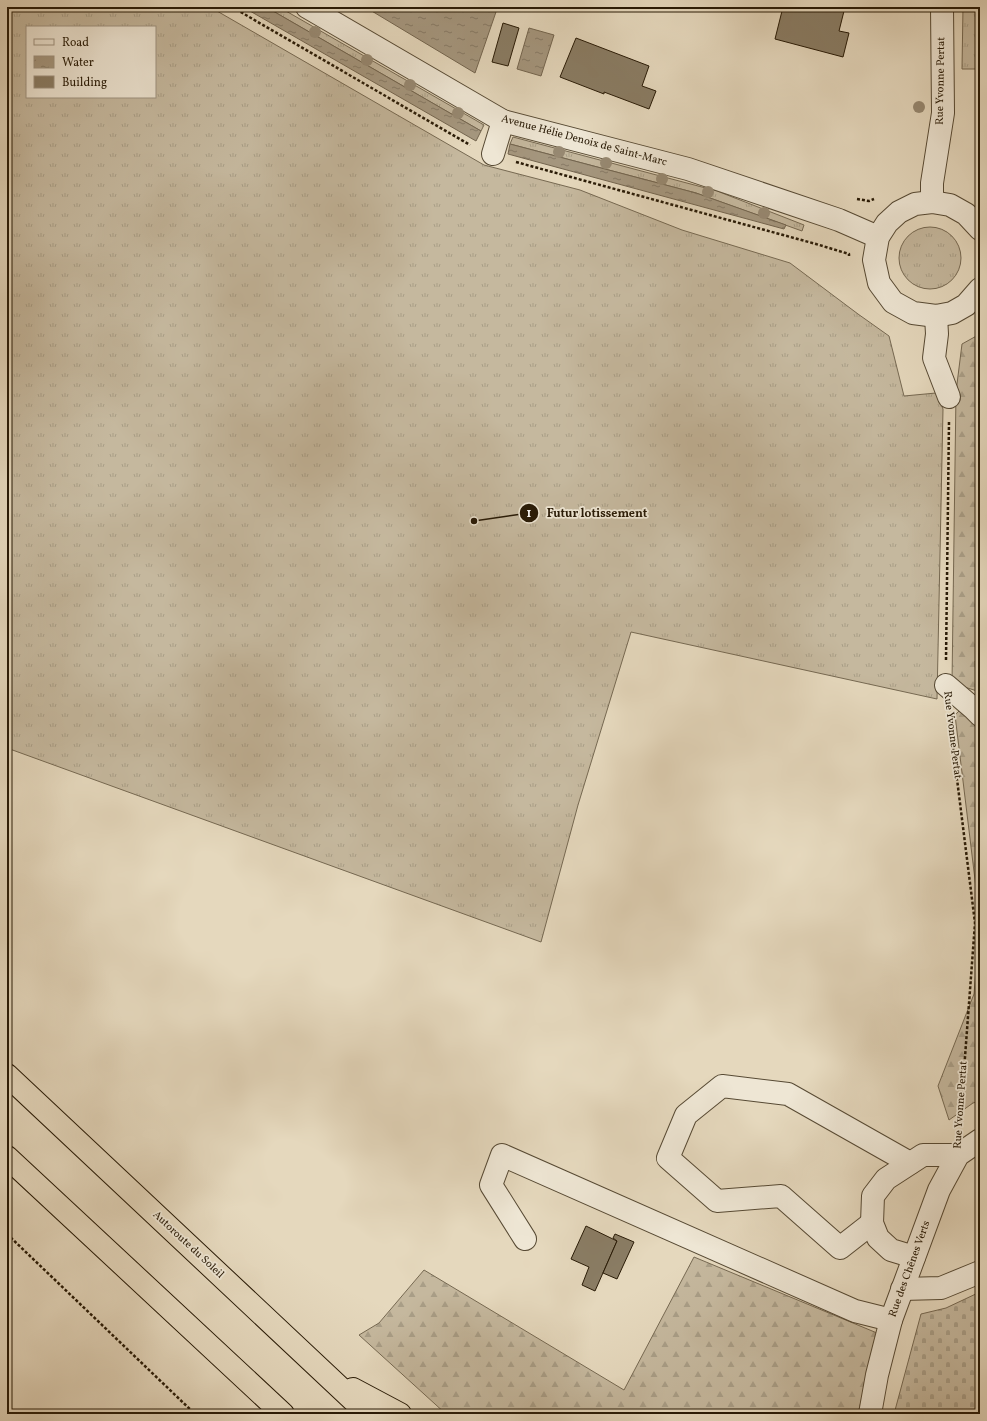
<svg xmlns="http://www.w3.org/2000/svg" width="987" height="1421" viewBox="0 0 987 1421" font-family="Vollkorn,serif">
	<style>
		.grass { fill: url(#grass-tufts); stroke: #766952; fill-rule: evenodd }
		.forest { fill: url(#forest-firs); stroke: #766952 }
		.cemetery { fill: url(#cemetery-stones); stroke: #766952 }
		.water { fill: url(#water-ripples); stroke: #73654f }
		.building { fill: #8a7d65; stroke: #281a06 }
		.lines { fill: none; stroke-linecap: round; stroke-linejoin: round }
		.minor-casing { stroke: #574a34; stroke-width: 24 }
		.highway-casing { stroke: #281a06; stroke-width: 24 }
		.path { stroke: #281a06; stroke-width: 2.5; stroke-dasharray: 3 2; stroke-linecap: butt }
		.minor { stroke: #eee6d4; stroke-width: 22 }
		.highway { stroke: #e5d8bd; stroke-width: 22 }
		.tree { fill: #978972 }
		.labels { text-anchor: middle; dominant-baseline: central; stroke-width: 3.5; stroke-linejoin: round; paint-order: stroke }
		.street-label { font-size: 11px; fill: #281a06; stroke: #eee6d4 }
		.leader { fill: none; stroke: #281a06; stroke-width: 1.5 }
		.callout-dot { fill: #281a06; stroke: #eee6d4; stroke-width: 1.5 }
		.mark-label { font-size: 12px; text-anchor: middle; font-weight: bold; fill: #fff }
		.callout-label { font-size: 12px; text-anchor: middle; font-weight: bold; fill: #281a06; stroke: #eee6d4; stroke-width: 3.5; stroke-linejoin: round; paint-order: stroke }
	</style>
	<defs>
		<pattern id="grass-tufts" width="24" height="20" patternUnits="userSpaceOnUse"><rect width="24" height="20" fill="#c5b89e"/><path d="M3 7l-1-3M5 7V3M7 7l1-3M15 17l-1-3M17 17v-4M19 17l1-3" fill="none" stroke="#a99e87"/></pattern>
		<pattern id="forest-firs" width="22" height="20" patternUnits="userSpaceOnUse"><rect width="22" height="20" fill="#c5b89e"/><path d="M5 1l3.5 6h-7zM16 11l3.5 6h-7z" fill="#a99e87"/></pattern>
		<pattern id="cemetery-stones" width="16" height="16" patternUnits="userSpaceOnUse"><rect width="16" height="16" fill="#c5b89e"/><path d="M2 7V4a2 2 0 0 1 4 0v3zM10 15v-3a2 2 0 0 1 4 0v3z" fill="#a99e87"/></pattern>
		<pattern id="water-ripples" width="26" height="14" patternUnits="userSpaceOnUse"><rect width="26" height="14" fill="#a5977f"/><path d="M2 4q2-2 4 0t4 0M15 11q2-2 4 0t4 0" fill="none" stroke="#867a66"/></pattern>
	</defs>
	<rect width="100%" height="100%" fill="#e5d8bd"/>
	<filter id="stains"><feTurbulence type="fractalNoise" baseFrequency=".005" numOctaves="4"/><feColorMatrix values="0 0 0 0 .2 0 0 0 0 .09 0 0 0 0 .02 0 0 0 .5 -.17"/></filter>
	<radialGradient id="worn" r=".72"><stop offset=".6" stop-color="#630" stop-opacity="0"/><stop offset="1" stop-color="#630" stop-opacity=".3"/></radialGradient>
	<g class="grass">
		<path d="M7,7h203l274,158 96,25 102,40 108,33 68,51 31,22 15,60 32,-3 7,16 -6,290 -306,-67 -53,173 -37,137 -534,-194zM27,27h128v70h-128z"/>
		<polygon points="266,7 279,7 484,125 481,131"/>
		<polygon points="963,7 980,7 980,69 962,69"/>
		<polygon points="513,137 717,191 804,225 802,231 696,193 510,144"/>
		<circle cx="930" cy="258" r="31"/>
	</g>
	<g class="forest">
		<polygon points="980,334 980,662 975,661 977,691 952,683 956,392 962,344"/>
		<polygon points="959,711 980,726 980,1057 977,1088 980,1090 980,1101 973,1103 949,1120 938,1086 974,994 980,921 955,715"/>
		<polygon points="694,1257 877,1333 858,1414 446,1414 359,1335 379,1323 424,1270 624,1390"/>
	</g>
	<polygon class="cemetery" points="980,1292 980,1414 894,1414 921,1314 946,1308"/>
	<g class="water">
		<polygon points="243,7 266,7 481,131 476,141"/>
		<polygon points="365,7 490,7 497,9 475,73"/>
		<polygon points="529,28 554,35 541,76 517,69"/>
		<polygon points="510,144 696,193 786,225 784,229 508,154"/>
	</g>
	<g class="building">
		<polygon points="783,7 845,7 839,31 849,33 843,57 775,39"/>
		<polygon points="503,23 519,28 508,66 492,62"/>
		<polygon points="576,38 649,66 642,86 656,91 649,109 604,92 604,94 560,77"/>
		<polygon points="586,1226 617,1241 595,1291 582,1285 589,1267 571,1259"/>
		<polygon points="615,1234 634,1242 617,1279 603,1273 617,1241 613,1238"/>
	</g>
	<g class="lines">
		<defs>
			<g id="minor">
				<polyline points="307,7 503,121 688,169 839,220 878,237"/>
				<polyline points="493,154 503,121"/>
				<polyline points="932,202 932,183 943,113 942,7"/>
				<polyline points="980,229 966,214 950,205 932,202 915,204 899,212 887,223 878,237 874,260 879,283 893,302 913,313 936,316 952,313 966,305 980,289"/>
				<polyline points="936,316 937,334 934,358 949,397"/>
				<polyline points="946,685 974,709 980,715"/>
				<polyline points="872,1223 840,1248 781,1196 717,1201 668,1158 686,1115 722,1086 788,1094 910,1163"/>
				<polyline points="525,1239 491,1185 502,1155 855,1311 891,1320"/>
				<polyline points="914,1257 891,1250 878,1238 872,1223 873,1196 886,1179 923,1155 958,1155"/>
				<polyline points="902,1289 941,1288 980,1272"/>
				<polyline points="870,1414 877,1375 891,1320 939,1190 958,1155 980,1140"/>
			</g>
			<g id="highway">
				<polyline points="7,1075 368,1414"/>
				<polyline points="7,1157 283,1414"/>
				<polyline points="353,1389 400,1414"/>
			</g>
		</defs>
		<use href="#minor" class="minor-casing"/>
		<use href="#highway" class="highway-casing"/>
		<g class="path">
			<polyline points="232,7 470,145"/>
			<polyline points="516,162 816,244 849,254 849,256"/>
			<polyline points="857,199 869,201 874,199"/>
			<polyline points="946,660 949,421"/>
			<polyline points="950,723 975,923 960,1124"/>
			<polyline points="7,1234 195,1414"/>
		</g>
		<use href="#minor" class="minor"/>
		<use href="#highway" class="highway"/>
	</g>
	<g class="tree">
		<circle cx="315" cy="32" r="6"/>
		<circle cx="367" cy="60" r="6"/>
		<circle cx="410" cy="85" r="6"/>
		<circle cx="919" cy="107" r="6"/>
		<circle cx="458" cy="113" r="6"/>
		<circle cx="559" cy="152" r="6"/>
		<circle cx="606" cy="163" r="6"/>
		<circle cx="662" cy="179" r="6"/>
		<circle cx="708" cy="192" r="6"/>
		<circle cx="764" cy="213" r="6"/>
	</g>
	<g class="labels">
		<g class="street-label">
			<text transform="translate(941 81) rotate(-89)">Rue Yvonne Pertat</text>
			<text transform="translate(584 141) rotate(15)">Avenue Hélie Denoix de Saint-Marc</text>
			<text transform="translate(952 735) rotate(83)">Rue Yvonne Pertat</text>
			<text transform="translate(961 1105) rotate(-86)">Rue Yvonne Pertat</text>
			<text transform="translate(188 1245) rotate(43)">Autoroute du Soleil</text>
			<text transform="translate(910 1269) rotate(-70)">Rue des Chênes Verts</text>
		</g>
	</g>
	<path class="leader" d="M474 521L529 513"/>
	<g class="callout-dot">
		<circle cx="474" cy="521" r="4"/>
		<circle cx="529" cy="513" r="10"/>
	</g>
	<g class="mark-label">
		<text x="529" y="517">1</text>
	</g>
	<g class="callout-label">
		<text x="597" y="517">Futur lotissement</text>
	</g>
	<rect width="987" height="1421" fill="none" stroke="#e5d8bd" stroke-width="24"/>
	<rect x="8" y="8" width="971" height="1405" fill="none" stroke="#281a06" stroke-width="2"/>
	<rect x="12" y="12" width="963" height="1397" fill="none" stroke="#281a06"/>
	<rect x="26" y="26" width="130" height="72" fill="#eee6d4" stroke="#9f9482"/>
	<rect x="34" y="39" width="20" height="6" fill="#eee6d4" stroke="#9f9482"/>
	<text x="62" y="46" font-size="12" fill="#281a06">Road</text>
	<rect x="34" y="56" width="20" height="12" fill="url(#water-ripples)" stroke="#9f9482"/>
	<text x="62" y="66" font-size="12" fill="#281a06">Water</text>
	<rect x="34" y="76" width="20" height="12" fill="#8a7d65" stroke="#9f9482"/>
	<text x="62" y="86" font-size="12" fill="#281a06">Building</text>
	<rect width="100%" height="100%" filter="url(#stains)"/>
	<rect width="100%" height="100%" fill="url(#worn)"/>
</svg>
